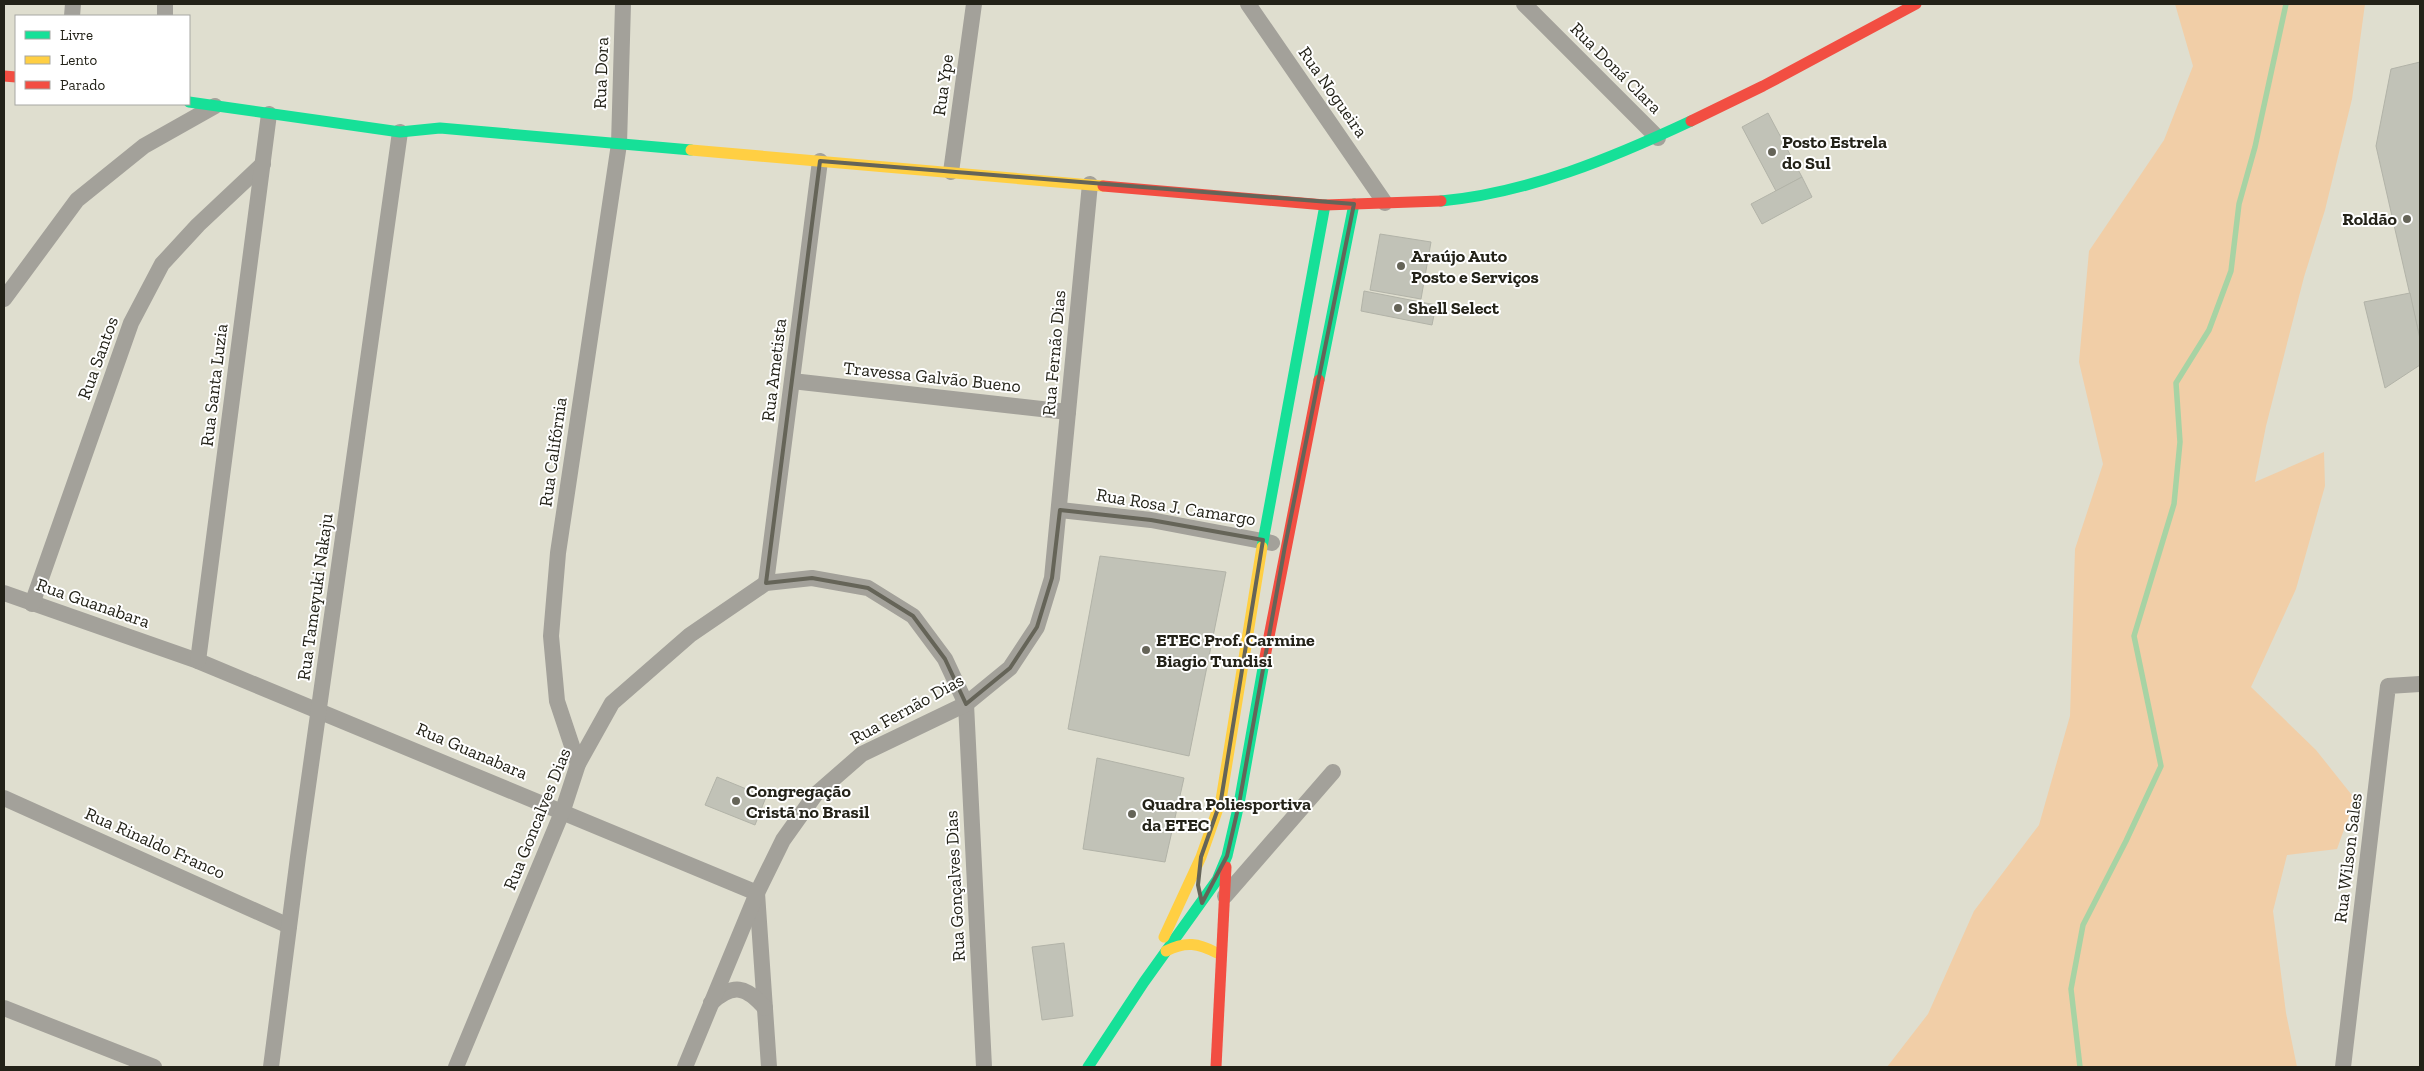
<svg xmlns="http://www.w3.org/2000/svg" width="2424" height="1071" viewBox="0 0 2424 1071" font-family="'Zilla Slab',serif">
	<style>
		.green { fill: #f1cea7 }
		.lines { fill: none; stroke-linecap: round; stroke-linejoin: round }
		.stream { stroke: #a7d3a4; stroke-width: 5.5 }
		.building { fill: #c1c2b7; stroke: #b2b3a8 }
		.street { stroke: #a3a19a; stroke-width: 16 }
		.fast { stroke: #16e098; stroke-width: 11 }
		.slow { stroke: #ffcf43; stroke-width: 11 }
		.jam { stroke: #f24e42; stroke-width: 11 }
		.marked { fill: none; stroke: #656458; stroke-width: 4; stroke-linejoin: round }
		.poi-dot { fill: #656458; stroke: #fff; stroke-width: 2 }
		.labels { text-anchor: middle; dominant-baseline: central; stroke-width: 4; stroke-linejoin: round; paint-order: stroke }
		.street-label { font-size: 18px; fill: #232218; stroke: #fff }
		.poi-label { font-size: 18px; font-weight: bold; fill: #232218; stroke: #fff; text-anchor: start }
	</style>
	<rect width="100%" height="100%" fill="#dfdecf"/>
	<polygon class="green" points="2175,4 2365,4 2352,99 2325,210 2304,277 2266,426 2255,482 2324,452 2325,486 2296,589 2251,687 2316,750 2355,799 2337,849 2287,855 2273,911 2286,1013 2297,1067 1887,1067 1928,1014 1974,911 2039,825 2070,716 2075,549 2103,464 2079,362 2089,251 2164,140 2193,66"/>
	<g class="lines">
		<polyline class="stream" points="2080,1067 2071,989 2083,925 2126,841 2161,766 2134,636 2174,504 2180,442 2176,383 2209,330 2231,271 2239,204 2255,147 2286,4"/>
	</g>
	<g class="building">
		<polygon points="2420,62 2420,339 2376,146 2391,69"/>
		<polygon points="1768,113 1802,177 1776,191 1742,127"/>
		<polygon points="1802,177 1812,197 1762,224 1751,204"/>
		<polygon points="1380,234 1431,242 1421,299 1370,290"/>
		<polygon points="1364,291 1436,305 1432,325 1361,311"/>
		<polygon points="2410,293 2420,339 2420,365 2385,388 2364,302"/>
		<polygon points="1100,556 1226,572 1189,756 1068,729"/>
		<polygon points="1097,758 1184,778 1165,862 1083,849"/>
		<polygon points="717,777 766,797 755,825 705,805"/>
		<polygon points="1064,943 1073,1016 1042,1020 1032,947"/>
	</g>
	<g class="lines">
		<g class="street">
			<polyline points="1248,4 1385,203"/>
			<polyline points="1524,4 1658,138"/>
			<polyline points="72,16 73,4"/>
			<polyline points="165,16 165,4"/>
			<polyline points="951,172 974,4"/>
			<polyline points="4,299 77,200 144,146 215,106"/>
			<polyline points="792,381 1068,412"/>
			<polyline points="1060,510 1151,520 1272,543"/>
			<polyline points="766,583 820,161"/>
			<polyline points="4,593 198,661 757,893 769,1067"/>
			<polyline points="32,604 131,323 162,264 198,225 263,164"/>
			<polyline points="198,661 269,114"/>
			<polyline points="578,764 557,701 551,636 558,553 619,144 623,4"/>
			<polyline points="4,798 289,926"/>
			<polyline points="1225,896 1333,772"/>
			<path d="M711,1003c22,-20 35,-17 54,5"/>
			<polyline points="4,1008 154,1067"/>
			<polyline points="271,1067 298,857 400,132"/>
			<polyline points="456,1067 563,810 578,764 612,703 690,635 766,583 812,578 868,588 913,616 945,659 966,704 984,1067"/>
			<polyline points="685,1067 757,893 783,840 815,795 862,754 966,704 1010,668 1037,627 1052,578 1090,184"/>
			<polyline points="2343,1067 2388,686 2420,684"/>
		</g>
		<g class="fast">
			<polyline points="189,102 400,132 440,128 691,150"/>
			<path d="M1441,201c87,-8 171,-43 250,-80"/>
			<polyline points="1319,380 1354,204"/>
			<polyline points="1262,547 1325,205"/>
			<polyline points="1088,1067 1144,982 1217,880 1227,856 1239,804 1265,657"/>
		</g>
		<g class="slow">
			<polyline points="691,150 1103,186"/>
			<polyline points="1164,937 1201,857 1221,800 1262,547"/>
			<path d="M1166,951c20,-10 32,-8 51,2"/>
		</g>
		<g class="jam">
			<polyline points="4,76 16,77"/>
			<polyline points="1691,121 1763,86 1916,4"/>
			<polyline points="1103,186 1325,205 1441,201"/>
			<polyline points="1265,657 1319,380"/>
			<polyline points="1216,1067 1226,867"/>
		</g>
	</g>
	<path class="marked" d="M820,161l534,43 -69,342 -46,258 -12,52 -25,47 -4,-18 3,-28 20,-57 42,-260 -112,-20 -91,-10 -8,68 -15,49 -27,41 -44,36 -21,-45 -32,-43 -45,-28 -56,-10 -46,5z"/>
	<g class="poi-dot">
		<circle cx="1772" cy="152" r="5"/>
		<circle cx="2407" cy="219" r="5"/>
		<circle cx="1401" cy="266" r="5"/>
		<circle cx="1398" cy="308" r="5"/>
		<circle cx="1146" cy="650" r="5"/>
		<circle cx="736" cy="801" r="5"/>
		<circle cx="1132" cy="814" r="5"/>
	</g>
	<g class="labels">
		<g class="street-label">
			<text transform="translate(1616 68) rotate(45)">Rua Doná Clara</text>
			<text transform="translate(601 73) rotate(-88)">Rua Dora</text>
			<text transform="translate(943 85) rotate(-82)">Rua Ype</text>
			<text transform="translate(1333 92) rotate(55)">Rua Nogueira</text>
			<text transform="translate(1054 353) rotate(-85)">Rua Fernão Dias</text>
			<text transform="translate(98 358) rotate(-70)">Rua Santos</text>
			<text transform="translate(774 370) rotate(-83)">Rua Ametista</text>
			<text transform="translate(932 377) rotate(6)">Travessa Galvão Bueno</text>
			<text transform="translate(214 385) rotate(-83)">Rua Santa Luzia</text>
			<text transform="translate(553 452) rotate(-82)">Rua Califórnia</text>
			<text transform="translate(1176 507) rotate(9)">Rua Rosa J. Camargo</text>
			<text transform="translate(315 597) rotate(-82)">Rua Tameyuki Nakaju</text>
			<text transform="translate(93 603) rotate(19)">Rua Guanabara</text>
			<text transform="translate(907 709) rotate(-29)">Rua Fernão Dias</text>
			<text transform="translate(472 751) rotate(23)">Rua Guanabara</text>
			<text transform="translate(537 819) rotate(-68)">Rua Goncalves Dias</text>
			<text transform="translate(155 843) rotate(24)">Rua Rinaldo Franco</text>
			<text transform="translate(2348 858) rotate(-83)">Rua Wilson Sales</text>
			<text transform="translate(955 886) rotate(-93)">Rua Gonçalves Dias</text>
		</g>
		<g class="poi-label">
			<text x="1782" y="142">Posto Estrela<tspan x="1782" dy="21">do Sul</tspan></text>
			<text x="2397" y="219" text-anchor="end">Roldão</text>
			<text x="1411" y="256">Araújo Auto<tspan x="1411" dy="21">Posto e Serviços</tspan></text>
			<text x="1408" y="308">Shell Select</text>
			<text x="1156" y="640">ETEC Prof. Carmine<tspan x="1156" dy="21">Biagio Tundisi</tspan></text>
			<text x="746" y="791">Congregação<tspan x="746" dy="21">Cristã no Brasil</tspan></text>
			<text x="1142" y="804">Quadra Poliesportiva<tspan x="1142" dy="21">da ETEC</tspan></text>
		</g>
	</g>
	<rect width="2424" height="1071" fill="none" stroke="#232218" stroke-width="10"/>
	<rect x="15" y="15" width="175" height="90" fill="#ffffff" stroke="#a7a7a3"/>
	<rect x="25" y="31" width="25" height="8" fill="#16e098" stroke="#a7a7a3"/>
	<text x="60" y="40" font-size="15" fill="#232218">Livre</text>
	<rect x="25" y="56" width="25" height="8" fill="#ffcf43" stroke="#a7a7a3"/>
	<text x="60" y="65" font-size="15" fill="#232218">Lento</text>
	<rect x="25" y="81" width="25" height="8" fill="#f24e42" stroke="#a7a7a3"/>
	<text x="60" y="90" font-size="15" fill="#232218">Parado</text>
</svg>
